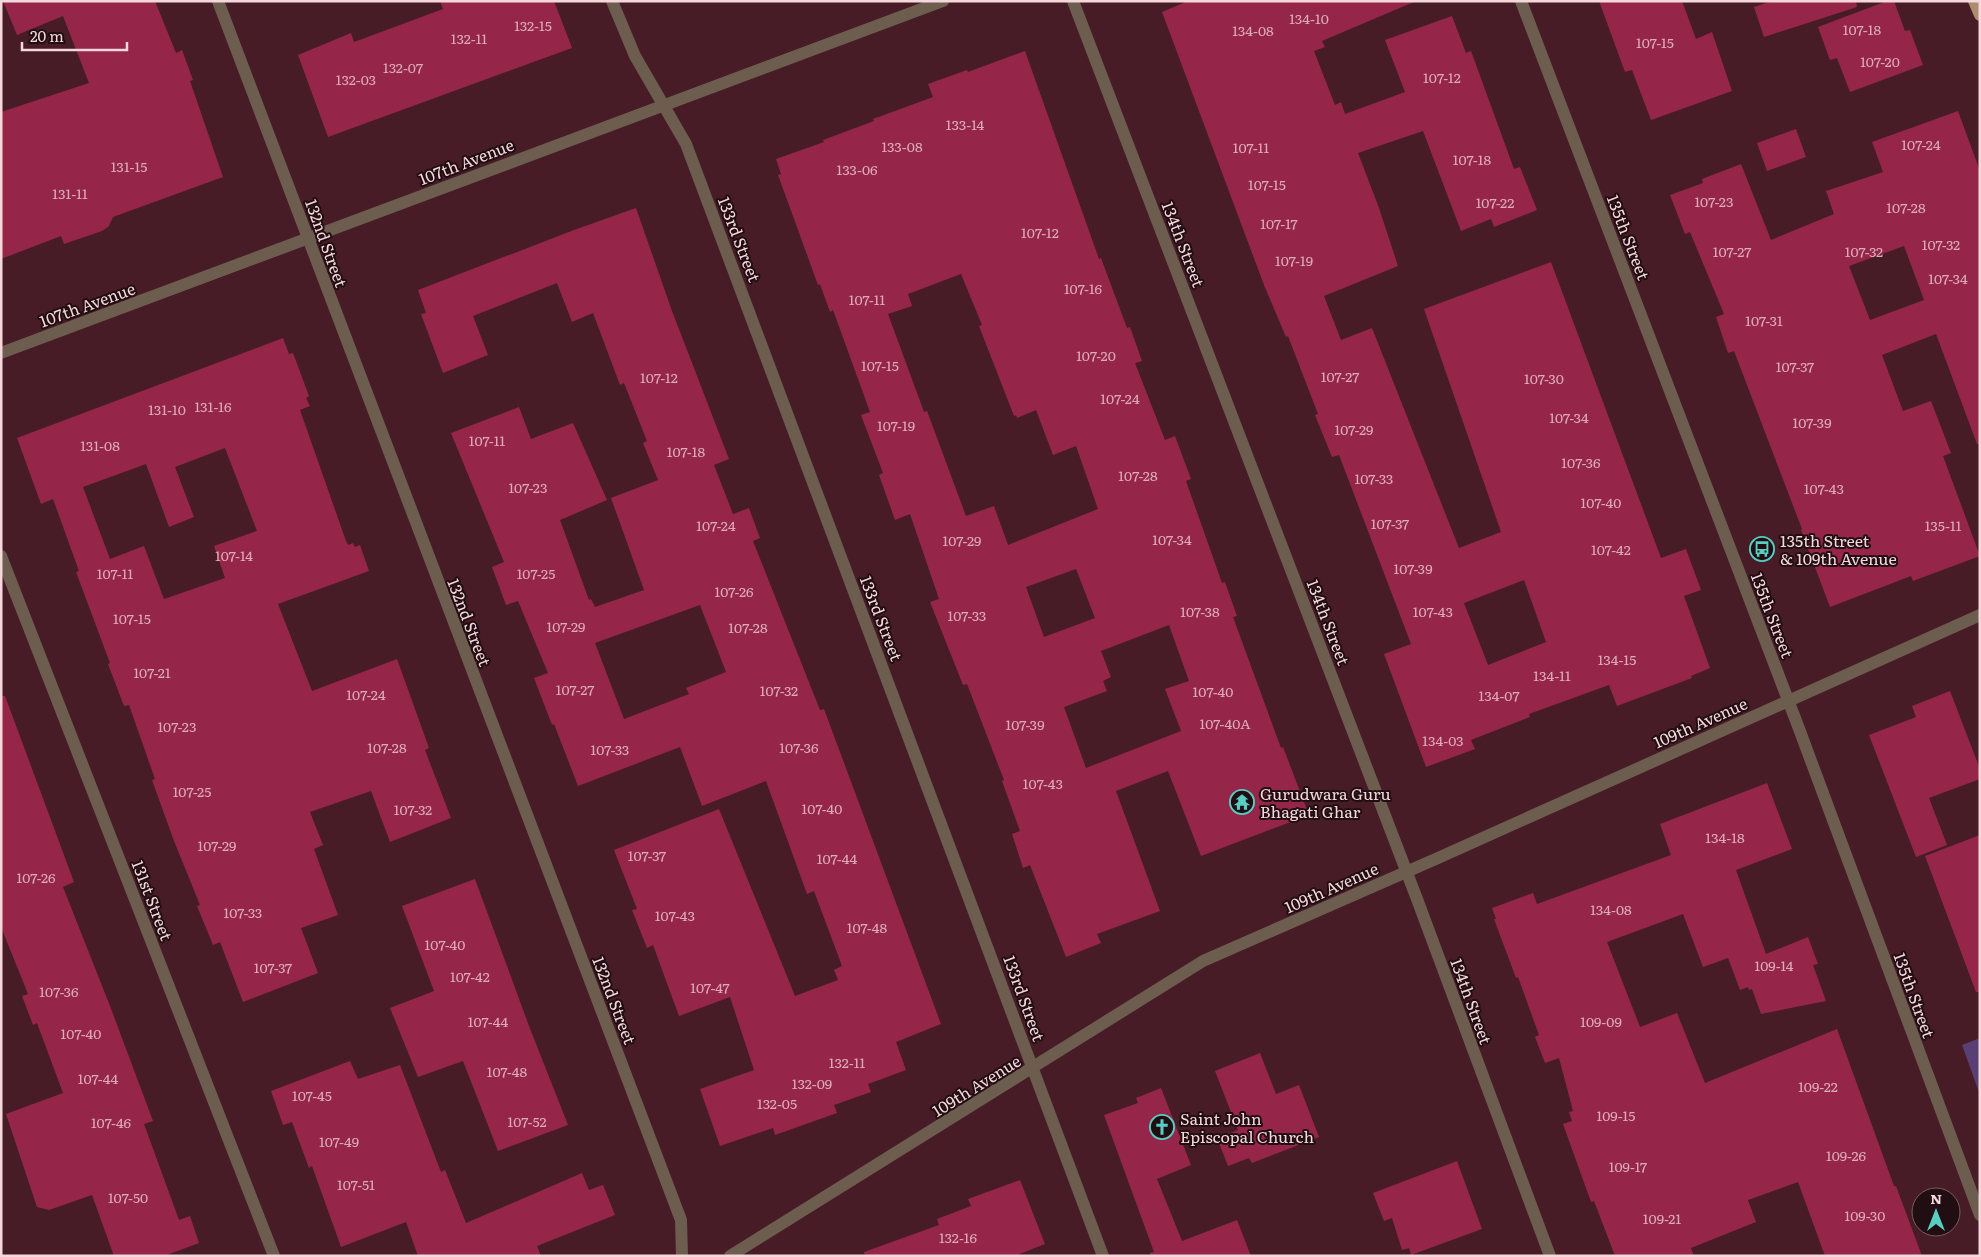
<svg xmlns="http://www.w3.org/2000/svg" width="1981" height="1257" viewBox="0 0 1981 1257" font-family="Literata,serif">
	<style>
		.green { fill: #593f74 }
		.building { fill: #95264a; fill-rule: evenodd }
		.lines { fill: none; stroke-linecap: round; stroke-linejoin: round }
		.minor { stroke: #6c5d4e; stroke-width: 12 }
		.major { stroke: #ab8c6d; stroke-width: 12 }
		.labels { text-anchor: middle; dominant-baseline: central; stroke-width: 4; stroke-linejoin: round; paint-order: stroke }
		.number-label { font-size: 14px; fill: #ddabb8 }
		.street-label { font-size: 16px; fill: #f5d7dc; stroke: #210e12 }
		.poi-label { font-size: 16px; fill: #f5d7dc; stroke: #210e12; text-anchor: start }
	</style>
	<rect width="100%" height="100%" fill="#471c27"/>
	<polygon class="green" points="1980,1038 1980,1095 1962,1045"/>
	<g class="building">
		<polygon points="3,1 155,1 176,53 182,50 193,80 190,81 223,177 113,217 109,226 102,231 64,244 61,236 1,259 1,112 89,83 63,16 17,35"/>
		<polygon points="440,1 554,1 572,48 328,137 298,55 351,33 354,42 443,9"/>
		<path d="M1188,1h228l-94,40 3,6 -11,4 21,54 6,-3 4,12 60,-22 -20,-52 67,-24 14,37 5,-2 43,118 6,-2 17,43 -43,17 -3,-8 -30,12 -38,-100 -65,22 21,55 19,58 -74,30 17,44 31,-12 87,220 42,-16 -77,-223 127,-47 110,296 25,-9 15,41 -17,6 26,72 -19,8 1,2 -75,28 -8,-21 -80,29 1,3 -59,23 4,9 -49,18 -42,-113 27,-10 -72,-189 -7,2 -17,-42 3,-1 -30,-78 -2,1 -22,-52 -102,-273zM1524,580l22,62 -58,23 -24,-62z"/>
		<polygon points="1599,1 1682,1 1696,39 1712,32 1732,91 1651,120 1632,70 1625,72"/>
		<polygon points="1772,1 1856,1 1857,7 1764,37 1754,7"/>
		<polygon points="1887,1 1894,1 1905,31 1910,30 1923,65 1850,92 1837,58 1830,60 1818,27"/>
		<path d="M1025,51l74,208 2,-1 26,70 3,-1 12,34 -7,2 30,77 10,-4 16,43 -5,2 36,102 3,-1 12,34 -4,1 48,131 2,-1 26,68 -108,41 -33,-85 -52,20 44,120 -63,23 4,9 -35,14 -36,-92 -7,3 -11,-34 8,-3 -18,-50 2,-1 -37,-96 -4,1 -33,-83 9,-3 -29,-85 -15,6 -16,-45 4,-2 -22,-58 9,-3 -37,-102 -3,2 -10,-28 -2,1 -40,-110 3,-1 -5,-15 48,-17 -1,-2 51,-19 -1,-2 60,-22 -5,-13 39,-14 1,2zM961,274l21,51 -3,1 35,90 2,-1 1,3 19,-8 17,45 23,-9 22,63 -90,36 -14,-39 -28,10 -39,-105 -3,1 -36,-98 24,-8 -4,-12zM1076,569l19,49 -51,19 -18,-50zM1169,625l20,56 -24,8 16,42 -95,37 -22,-61 43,-16 -4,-10 8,-4 -10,-26z"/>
		<path d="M1958,111l22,60v273h-3l-41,-110 -54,21 21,56 28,-10 20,52 -8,3 37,100 -67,25 -2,-5 -81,31 -29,-77 1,-1 -68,-178 -6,2 -12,-36 8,-3 -34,-82 -5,2 -15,-39 33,-12 -1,-4 39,-15 30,76 63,-26 -8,-23 57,-19 -11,-30zM1904,246l20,54 -54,20 -21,-54z"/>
		<polygon points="1796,129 1806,157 1767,171 1757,143"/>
		<path d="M636,208l36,103 57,148 -15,6 19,49 16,-6 11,30 -7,3 67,169 4,-1 117,315 -45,18 10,28 -38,14 3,8 -37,13 3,8 -62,22 -2,-7 -53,18 -20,-57 54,-19 -24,-73 -51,19 -26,-71 -6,3 -15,-38 5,-1 -23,-59 105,-41 76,187 43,-16 -4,-10 8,-4 -28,-75 -7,3 -41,-113 -64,25 -22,-59 -102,39 -24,-62 -2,1 -18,-47 14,-5 -30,-72 -12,4 -14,-38 12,-5 -53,-129 68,-26 12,32 42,-16 34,77 -47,20 29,80 2,-1 4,8 49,-17 -33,-92 47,-18 -15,-37 4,-2 -23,-58 -4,2 -27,-72 -21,9 -15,-39 -84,33 15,39 -45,18 -22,-59 5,-1 -8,-23 156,-60zM700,605l26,67 -40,16 3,6 -65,25 -29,-76z"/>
		<path d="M283,338l6,16 4,-1 16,43 -3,2 4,8 -10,4 46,131 2,4 5,-2 2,4 5,-2 9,26 -91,33 34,87 85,-32 32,89 -4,2 26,68 -61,24 -19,-51 -61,21 13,33 -9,4 24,66 -37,13 17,45 -75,29 -23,-60 -7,3 -16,-39 3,-1 -26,-64 -22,-61 3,-1 -26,-74 -5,1 -16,-42 2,-1 -34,-91 3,-1 -26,-72 -12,5 -24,-66zM225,448l32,83 -43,15 11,32 -61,21 -20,-53 -34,13 -27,-72 63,-23 23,63 25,-10 -19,-50z"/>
		<polygon points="1950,691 1980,769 1980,779 1929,798 1947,845 1916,857 1869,735 1916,717 1912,706"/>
		<polygon points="1,696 5,696 74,882 63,887 110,1006 153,1121 144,1124 179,1220 190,1216 199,1243 164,1256 114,1256 92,1195 49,1210 37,1207 6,1114 63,1093 37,1023 33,1025 22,996 28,994 1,927"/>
		<polygon points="1767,783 1792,849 1736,870 1766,954 1808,937 1818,964 1813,965 1826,1001 1761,1014 1752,989 1749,990 1748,987 1740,990 1728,958 1703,967 1683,914 1607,942 1640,1027 1677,1013 1705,1083 1837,1029 1894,1186 1896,1186 1922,1256 1825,1256 1798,1182 1748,1200 1756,1222 1691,1248 1694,1256 1615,1256 1594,1201 1591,1202 1563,1124 1572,1121 1569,1112 1573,1111 1559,1058 1545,1063 1535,1037 1539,1035 1518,977 1516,978 1494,919 1496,919 1492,908 1533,893 1537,904 1671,855 1660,824"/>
		<polygon points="1980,835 1980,992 1976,992 1925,856"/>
		<polygon points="475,879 529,1026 568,1125 498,1151 463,1061 418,1077 390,1008 434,991 402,906"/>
		<polygon points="1260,1053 1276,1094 1299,1085 1319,1137 1252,1163 1249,1158 1228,1166 1217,1138 1238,1130 1215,1071"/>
		<polygon points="350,1061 358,1079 400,1065 441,1172 445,1170 466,1223 582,1173 589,1190 603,1185 615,1215 537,1246 541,1256 418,1256 406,1222 341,1247 312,1166 309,1168 292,1122 283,1125 271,1091"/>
		<polygon points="1161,1088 1191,1165 1157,1179 1182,1241 1237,1220 1251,1256 1150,1256 1150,1253 1154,1252 1104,1115 1138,1103 1136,1098"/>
		<polygon points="1457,1161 1482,1229 1411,1255 1409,1248 1402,1250 1392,1218 1384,1221 1373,1193"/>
		<polygon points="1020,1180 1045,1244 1015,1256 865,1256 864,1252 939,1225 937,1219 971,1206 968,1199"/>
	</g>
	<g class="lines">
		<g class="minor">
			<polyline points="218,1 681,1220 682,1256"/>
			<polyline points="612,1 635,56 686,144 1103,1256"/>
			<polyline points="1073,1 1417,899 1550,1256"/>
			<polyline points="1521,1 1798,726 1980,1215"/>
			<polyline points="1,353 943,1"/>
			<polyline points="1,556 274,1256"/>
			<polyline points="730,1256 1203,961 1438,858 1980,615"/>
		</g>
		<polyline class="major" points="1974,1 1980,15"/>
	</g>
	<defs>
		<symbol id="bus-ring" viewBox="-11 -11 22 22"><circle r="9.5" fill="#210e12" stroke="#57cec1" stroke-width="1.5"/><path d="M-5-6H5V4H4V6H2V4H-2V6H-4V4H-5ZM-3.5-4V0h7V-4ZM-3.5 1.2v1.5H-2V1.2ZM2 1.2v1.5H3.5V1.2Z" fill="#57cec1"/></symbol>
		<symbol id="temple-ring" viewBox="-11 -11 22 22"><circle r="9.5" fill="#210e12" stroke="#57cec1" stroke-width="1.5"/><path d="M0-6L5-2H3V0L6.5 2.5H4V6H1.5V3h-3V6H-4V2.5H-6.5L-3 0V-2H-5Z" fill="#57cec1"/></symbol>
		<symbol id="church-ring" viewBox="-11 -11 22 22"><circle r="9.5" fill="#210e12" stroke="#57cec1" stroke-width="1.5"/><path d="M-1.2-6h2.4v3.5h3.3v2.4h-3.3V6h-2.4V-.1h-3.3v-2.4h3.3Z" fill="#57cec1"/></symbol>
	</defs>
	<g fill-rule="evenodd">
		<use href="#bus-ring" x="1748" y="535" width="28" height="28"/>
		<use href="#temple-ring" x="1228" y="788" width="28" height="28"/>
		<use href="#church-ring" x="1148" y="1113" width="28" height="28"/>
	</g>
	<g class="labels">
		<g class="number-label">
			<text x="1309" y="18">134-10</text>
			<text x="533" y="25">132-15</text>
			<text x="1862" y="29">107-18</text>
			<text x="1253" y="30">134-08</text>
			<text x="469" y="38">132-11</text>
			<text x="1655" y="42">107-15</text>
			<text x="1880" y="61">107-20</text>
			<text x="403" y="67">132-07</text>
			<text x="1442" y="77">107-12</text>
			<text x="356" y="79">132-03</text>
			<text x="965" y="124">133-14</text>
			<text x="1921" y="144">107-24</text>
			<text x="902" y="146">133-08</text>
			<text x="1251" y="147">107-11</text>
			<text x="1472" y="159">107-18</text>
			<text x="129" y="166">131-15</text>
			<text x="857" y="169">133-06</text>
			<text x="1267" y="184">107-15</text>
			<text x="70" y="193">131-11</text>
			<text x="1714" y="201">107-23</text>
			<text x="1495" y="202">107-22</text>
			<text x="1906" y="207">107-28</text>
			<text x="1279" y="223">107-17</text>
			<text x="1040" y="232">107-12</text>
			<text x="1941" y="244">107-32</text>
			<text x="1732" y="251">107-27</text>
			<text x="1864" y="251">107-32</text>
			<text x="1294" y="260">107-19</text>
			<text x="1948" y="278">107-34</text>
			<text x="1083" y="288">107-16</text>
			<text x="867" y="299">107-11</text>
			<text x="1764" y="320">107-31</text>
			<text x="1096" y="355">107-20</text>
			<text x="880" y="365">107-15</text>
			<text x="1795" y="366">107-37</text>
			<text x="1340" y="376">107-27</text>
			<text x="659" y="377">107-12</text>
			<text x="1544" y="378">107-30</text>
			<text x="1120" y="398">107-24</text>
			<text x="213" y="406">131-16</text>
			<text x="167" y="409">131-10</text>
			<text x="1569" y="417">107-34</text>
			<text x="1812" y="422">107-39</text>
			<text x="896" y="425">107-19</text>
			<text x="1354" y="429">107-29</text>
			<text x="487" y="440">107-11</text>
			<text x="100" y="445">131-08</text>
			<text x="686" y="451">107-18</text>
			<text x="1581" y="462">107-36</text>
			<text x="1138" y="475">107-28</text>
			<text x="1374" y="478">107-33</text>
			<text x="528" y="487">107-23</text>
			<text x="1824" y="488">107-43</text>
			<text x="1601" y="502">107-40</text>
			<text x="1390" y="523">107-37</text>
			<text x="716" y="525">107-24</text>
			<text x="1943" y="525">135-11</text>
			<text x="1172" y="539">107-34</text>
			<text x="962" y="540">107-29</text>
			<text x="1611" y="549">107-42</text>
			<text x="234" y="555">107-14</text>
			<text x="1413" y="568">107-39</text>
			<text x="115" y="573">107-11</text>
			<text x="536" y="573">107-25</text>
			<text x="734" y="591">107-26</text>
			<text x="1200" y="611">107-38</text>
			<text x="1433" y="611">107-43</text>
			<text x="967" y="615">107-33</text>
			<text x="132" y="618">107-15</text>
			<text x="566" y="626">107-29</text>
			<text x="748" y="627">107-28</text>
			<text x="1617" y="659">134-15</text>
			<text x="152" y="672">107-21</text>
			<text x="1552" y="675">134-11</text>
			<text x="575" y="689">107-27</text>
			<text x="779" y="690">107-32</text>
			<text x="1213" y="691">107-40</text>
			<text x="366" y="694">107-24</text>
			<text x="1499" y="695">134-07</text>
			<text x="1225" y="723">107-40A</text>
			<text x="1025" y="724">107-39</text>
			<text x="177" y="726">107-23</text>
			<text x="1443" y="740">134-03</text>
			<text x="387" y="747">107-28</text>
			<text x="799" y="747">107-36</text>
			<text x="610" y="749">107-33</text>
			<text x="1043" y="783">107-43</text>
			<text x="192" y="791">107-25</text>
			<text x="822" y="808">107-40</text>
			<text x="413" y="809">107-32</text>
			<text x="1725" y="837">134-18</text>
			<text x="217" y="845">107-29</text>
			<text x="647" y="855">107-37</text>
			<text x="837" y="858">107-44</text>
			<text x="36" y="877">107-26</text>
			<text x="1611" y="909">134-08</text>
			<text x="243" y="912">107-33</text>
			<text x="675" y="915">107-43</text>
			<text x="867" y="927">107-48</text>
			<text x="445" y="944">107-40</text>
			<text x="1774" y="965">109-14</text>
			<text x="273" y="967">107-37</text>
			<text x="470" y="976">107-42</text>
			<text x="710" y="987">107-47</text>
			<text x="59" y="991">107-36</text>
			<text x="488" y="1021">107-44</text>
			<text x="1601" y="1021">109-09</text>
			<text x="81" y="1033">107-40</text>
			<text x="847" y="1062">132-11</text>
			<text x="507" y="1071">107-48</text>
			<text x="98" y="1078">107-44</text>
			<text x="812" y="1083">132-09</text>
			<text x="1818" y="1086">109-22</text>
			<text x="312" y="1095">107-45</text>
			<text x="777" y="1103">132-05</text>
			<text x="1616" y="1115">109-15</text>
			<text x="527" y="1121">107-52</text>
			<text x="111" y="1122">107-46</text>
			<text x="339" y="1141">107-49</text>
			<text x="1846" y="1155">109-26</text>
			<text x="1628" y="1166">109-17</text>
			<text x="356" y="1184">107-51</text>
			<text x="128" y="1197">107-50</text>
			<text x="1865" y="1215">109-30</text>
			<text x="1662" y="1218">109-21</text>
			<text x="958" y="1237">132-16</text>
		</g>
		<g class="street-label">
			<text transform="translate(466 161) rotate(-21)">107th Avenue</text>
			<text transform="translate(1629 237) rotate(69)">135th Street</text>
			<text transform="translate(740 239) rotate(69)">133rd Street</text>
			<text transform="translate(327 243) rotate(70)">132nd Street</text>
			<text transform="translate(1184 244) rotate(69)">134th Street</text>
			<text transform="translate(87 304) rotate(-20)">107th Avenue</text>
			<text transform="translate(1773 615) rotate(69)">135th Street</text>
			<text transform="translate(882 618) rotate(69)">133rd Street</text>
			<text transform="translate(470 622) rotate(69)">132nd Street</text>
			<text transform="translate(1329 622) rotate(69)">134th Street</text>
			<text transform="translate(1700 722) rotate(-24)">109th Avenue</text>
			<text transform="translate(1331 887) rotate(-24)">109th Avenue</text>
			<text transform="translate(153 900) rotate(69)">131st Street</text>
			<text transform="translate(1915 995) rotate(70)">135th Street</text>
			<text transform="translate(1025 998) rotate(70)">133rd Street</text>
			<text transform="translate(615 1000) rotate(69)">132nd Street</text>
			<text transform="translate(1472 1001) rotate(70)">134th Street</text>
			<text transform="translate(976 1085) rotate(-32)">109th Avenue</text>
		</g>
		<g class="poi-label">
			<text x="1780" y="540">135th Street<tspan x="1780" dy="18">&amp; 109th Avenue</tspan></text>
			<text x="1260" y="793">Gurudwara Guru<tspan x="1260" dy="18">Bhagati Ghar</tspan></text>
			<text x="1180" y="1118">Saint John<tspan x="1180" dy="18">Episcopal Church</tspan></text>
		</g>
	</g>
	<rect width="1981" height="1257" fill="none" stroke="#f5d7dc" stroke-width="5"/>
	<g transform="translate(1936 1212)"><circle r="24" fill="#210e12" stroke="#765e63"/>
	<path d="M0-4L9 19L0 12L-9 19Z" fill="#57cec1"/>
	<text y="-8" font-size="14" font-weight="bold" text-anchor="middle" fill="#f5d7dc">N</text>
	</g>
	<path d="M22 42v8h105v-8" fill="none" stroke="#f5d7dc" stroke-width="2.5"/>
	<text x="30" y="42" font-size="15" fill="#f5d7dc" stroke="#210e12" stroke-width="4" paint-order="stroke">20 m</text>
</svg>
